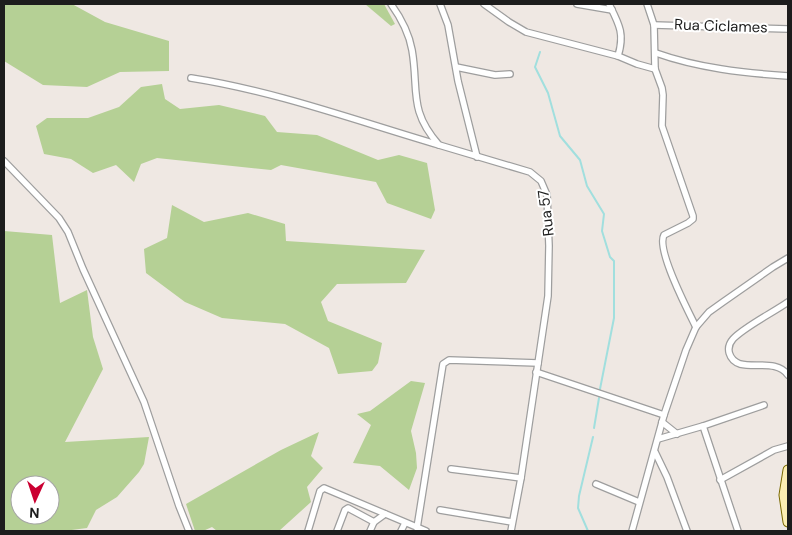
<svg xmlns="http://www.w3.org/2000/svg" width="792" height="535" viewBox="0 0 792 535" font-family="'DM Sans',sans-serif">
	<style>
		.forest { fill: #b5d095; fill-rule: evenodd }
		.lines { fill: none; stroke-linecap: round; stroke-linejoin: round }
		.stream { stroke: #a1dfde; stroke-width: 2 }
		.minor-casing { stroke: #9e9e9e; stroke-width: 8 }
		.secondary-casing { stroke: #796800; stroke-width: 11 }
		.minor { stroke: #fff; stroke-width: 5.5 }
		.secondary { stroke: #fceeb3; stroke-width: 9 }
		.labels { text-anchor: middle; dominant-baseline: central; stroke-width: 4; stroke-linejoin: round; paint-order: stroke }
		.street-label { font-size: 15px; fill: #1d1d1d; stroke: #fff }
	</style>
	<rect width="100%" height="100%" fill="#efe8e3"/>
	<g class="forest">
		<polygon points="4,4 72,4 105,22 169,41 169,71 120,72 87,87 43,85 4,61"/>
		<polygon points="365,4 384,4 395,24 391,26"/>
		<polygon points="162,84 165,99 180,109 219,105 265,116 277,132 317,135 378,160 399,155 427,163 435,210 431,219 387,203 376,182 281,165 271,170 157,158 141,164 134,182 116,165 93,173 71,159 44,154 36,126 47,118 88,118 119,107 141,87"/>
		<polygon points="172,205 204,222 248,213 285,224 286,241 425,250 406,283 337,284 321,302 328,321 382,343 378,363 372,371 338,374 329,348 285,324 222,318 185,302 146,273 144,249 167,238"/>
		<path d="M4,231l48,4 8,68 27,-13 6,47 10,32 -38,73 84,-5 -5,27 -5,8 -22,25 -21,13 -9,18 -23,3h-60zM20,485h30v30h-30z"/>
		<polygon points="411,381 425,383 411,431 416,453 417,468 409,490 380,466 353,463 371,425 357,414 370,411"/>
		<polygon points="319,432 311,456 323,468 307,487 311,502 279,531 217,531 212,527 203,531 195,531 186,504 281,450"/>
	</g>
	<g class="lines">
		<g class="stream">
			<polyline points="540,52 535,67 548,93 560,136 580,160 587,186 604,214 602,231 610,257 614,261 614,318 600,389"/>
			<polyline points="594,428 599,398"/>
			<polyline points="588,531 578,508 579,496 593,437"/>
		</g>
		<defs>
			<g id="minor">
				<path d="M391,4c10,14 18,29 21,46 7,40 -4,60 27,95l91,27 11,9 6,14 2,51 -1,50 -27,182 -10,53"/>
				<polyline points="440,4 448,25 458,81 477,157"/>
				<polyline points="484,4 509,22 526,32 618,56 637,64 655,69"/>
				<polyline points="577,4 612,10"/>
				<path d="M609,4c10,20 16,30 9,52"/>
				<path d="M647,4l7,21 1,44 7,19 1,7 -1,31 31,90v3l-5,4 -24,12c-8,14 24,76 32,92"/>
				<polyline points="654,25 788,29"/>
				<path d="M656,53c42,15 88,20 132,23"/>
				<polyline points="456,67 495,75 510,74"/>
				<path d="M191,78c84,13 166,43 248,67"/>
				<polyline points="4,161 59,218 68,232 83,269 144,402 179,506 189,531"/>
				<path d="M788,302c-14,10 -44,25 -55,37 -8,9 -4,21 7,25 16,4 37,-4 48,11"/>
				<polyline points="536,372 664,415"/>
				<polyline points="662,422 677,434"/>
				<polyline points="703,426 738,531"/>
				<polyline points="658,439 703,426 764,405"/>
				<polyline points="655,452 667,477 687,531"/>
				<polyline points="451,469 521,478"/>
				<polyline points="720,480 774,450 788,446"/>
				<polyline points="596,484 639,502"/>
				<polyline points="440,510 512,522"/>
				<polyline points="417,528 443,364 449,360 538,363"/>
				<polyline points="308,531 320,491 324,488 426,531"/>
				<polyline points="337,531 345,510 348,508 374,522"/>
				<polyline points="370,531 374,522 385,514"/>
				<polyline points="401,531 405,523"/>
				<polyline points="632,531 664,415 686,350 696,327 709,312 723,302 773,267 788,258"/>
			</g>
			<polyline id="secondary" points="788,470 784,495 788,522"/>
		</defs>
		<use href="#minor" class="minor-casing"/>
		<use href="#secondary" class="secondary-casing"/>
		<use href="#minor" class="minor"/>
		<use href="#secondary" class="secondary"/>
	</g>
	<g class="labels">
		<g class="street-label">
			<text transform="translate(721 26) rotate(2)">Rua Ciclames</text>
			<text transform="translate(546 213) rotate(-97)">Rua 57</text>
		</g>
	</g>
	<rect width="792" height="535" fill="none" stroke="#1d1d1d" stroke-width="10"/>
	<g transform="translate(35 500) rotate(183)"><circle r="24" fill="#ffffff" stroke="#a5a5a5"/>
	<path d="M0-4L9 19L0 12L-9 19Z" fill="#cb0032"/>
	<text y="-8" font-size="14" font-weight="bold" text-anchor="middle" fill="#1d1d1d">N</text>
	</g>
</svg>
